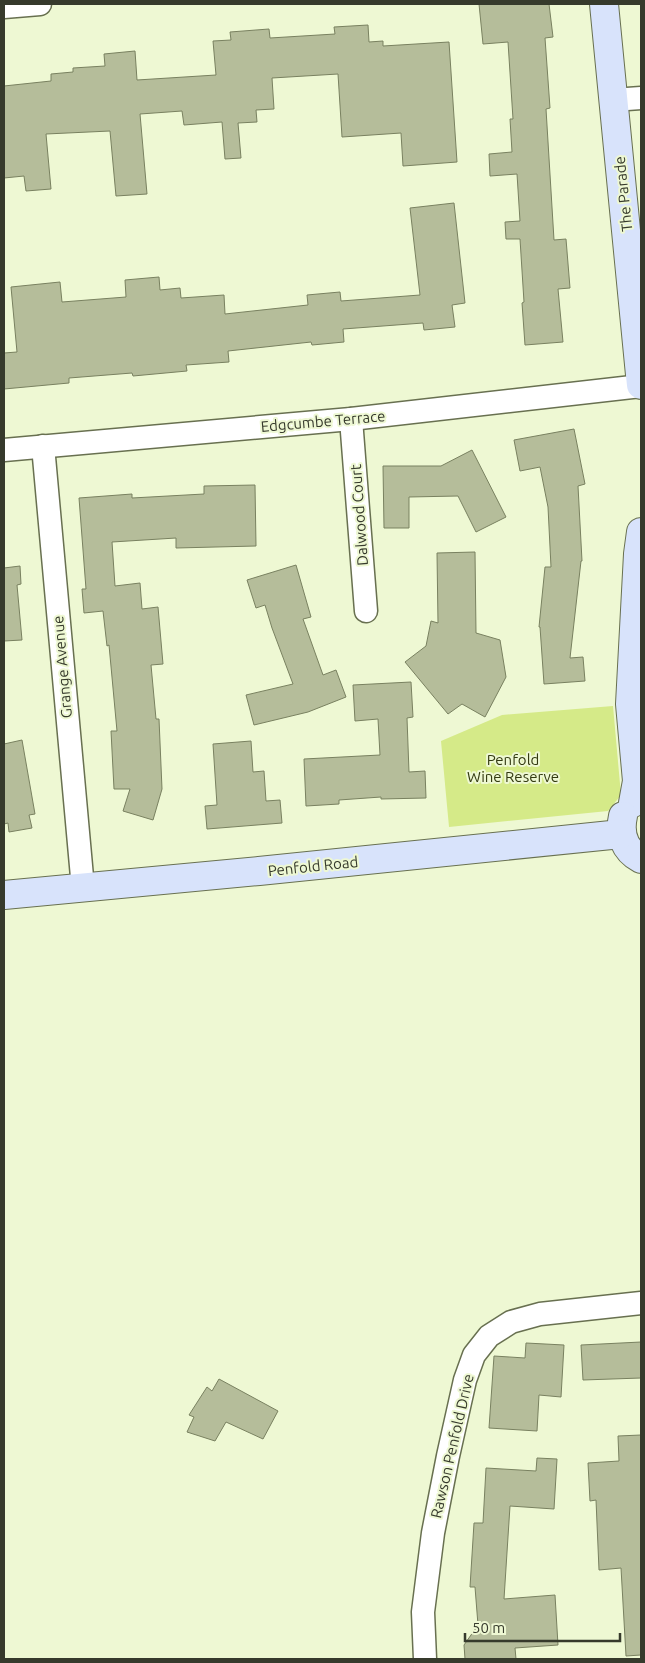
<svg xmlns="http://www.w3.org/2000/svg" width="645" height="1663" viewBox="0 0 645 1663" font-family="Ubuntu,sans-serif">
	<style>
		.green { fill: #d5ea88 }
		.building { fill: #b5bd9a; stroke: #798160 }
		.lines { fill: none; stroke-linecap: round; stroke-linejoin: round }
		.street-casing { stroke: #687050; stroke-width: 25 }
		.secondary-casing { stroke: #687050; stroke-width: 30 }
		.street { stroke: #fff; stroke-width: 22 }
		.secondary { stroke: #d8e3fb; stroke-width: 28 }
		.labels { text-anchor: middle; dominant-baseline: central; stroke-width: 4; stroke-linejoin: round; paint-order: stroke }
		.street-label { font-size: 15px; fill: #363a2c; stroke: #eef8d3 }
		.park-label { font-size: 15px; fill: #333a11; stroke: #eef8d3 }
	</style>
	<rect width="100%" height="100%" fill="#eef8d3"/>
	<polygon class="green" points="613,706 621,795 608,811 449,827 441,741 502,715"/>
	<g class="building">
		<polygon points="479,4 549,4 553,37 545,38 550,108 546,109 554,240 566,239 570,288 558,289 563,342 525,345 522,303 524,302 520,239 506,239 505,222 520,221 517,174 490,176 489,154 512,152 510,119 513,119 508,42 483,44"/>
		<polygon points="368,25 369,42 383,41 383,46 449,42 457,162 403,166 401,133 342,137 338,74 272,78 274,109 256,110 257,122 238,123 241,158 225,159 222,122 184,125 182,111 140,114 147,194 116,196 110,131 46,134 51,189 26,191 24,176 4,178 4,86 51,81 51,74 73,72 73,68 105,66 104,54 135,51 137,80 216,75 213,41 231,40 230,32 269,29 270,38 335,34 334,27"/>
		<polygon points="454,203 465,303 452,305 455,327 424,330 423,323 343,329 344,342 312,345 311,342 228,351 229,362 186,365 187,371 133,376 132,373 69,378 69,383 4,389 4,353 17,352 11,287 60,282 62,302 126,297 125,280 159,277 160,290 180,288 181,298 224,295 225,314 308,305 307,295 340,292 341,301 420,295 410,208"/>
		<polygon points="574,429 585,484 578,486 582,561 581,561 570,658 583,657 585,681 544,684 540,627 539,627 545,567 551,567 548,507 540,467 520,471 514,440"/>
		<polygon points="472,450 506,517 476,532 458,496 409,497 409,528 384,528 383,466 441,466"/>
		<polygon points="255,485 256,546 176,548 176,538 112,542 115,586 140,583 142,609 158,607 163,664 151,665 156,719 159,719 162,789 153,820 123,811 130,789 114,789 111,731 117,731 109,645 107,646 103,611 84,613 82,589 86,589 79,498 132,494 132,498 204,494 204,486"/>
		<polygon points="475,552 476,633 500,640 506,677 485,717 462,704 448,714 405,662 426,646 431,621 438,623 437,553"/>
		<polygon points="296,565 311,617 303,619 323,675 336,670 346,697 308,712 254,725 246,695 293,684 272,628 265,605 256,608 247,580"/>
		<polygon points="20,566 21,584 17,585 22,640 4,641 4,568"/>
		<polygon points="411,682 413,717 407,718 409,772 425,771 426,798 381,799 381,797 339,800 339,804 306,806 304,759 380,755 378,719 355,721 353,685"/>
		<polygon points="22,740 35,814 29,815 32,828 9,832 8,823 4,824 4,744"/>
		<polygon points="251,741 253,772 264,771 266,801 280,800 282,823 207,829 205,806 217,805 213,744"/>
		<polygon points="641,1342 641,1378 583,1380 581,1345"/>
		<polygon points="526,1343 564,1345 561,1397 539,1395 537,1431 489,1428 494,1356 525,1358"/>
		<polygon points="219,1379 278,1411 263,1439 226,1422 215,1441 187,1432 194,1417 189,1415 207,1387 212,1391"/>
		<polygon points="641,1435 641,1655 626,1656 621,1568 599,1570 596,1500 590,1501 588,1463 619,1461 618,1436"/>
		<polygon points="537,1458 557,1459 554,1509 510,1506 504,1599 555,1595 558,1645 515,1648 516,1659 465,1659 464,1645 478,1625 475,1587 470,1587 474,1523 483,1523 486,1468 536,1471"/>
	</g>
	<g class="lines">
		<defs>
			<g id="street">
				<polyline points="4,7 40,4"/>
				<polyline points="613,100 641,98"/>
				<polyline points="351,419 366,611"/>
				<polyline points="43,446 83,888"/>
				<polyline points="4,450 351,419 641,386"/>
				<polyline points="425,1659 423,1612 433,1533 448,1456 465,1380 474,1355 489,1336 511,1322 540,1314 641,1303"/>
			</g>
			<g id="secondary">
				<polyline points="604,4 641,385"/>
				<polyline points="633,803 637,781 630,704 638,554 641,532"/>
				<path d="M623,816c-4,18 1,34 18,43"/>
				<polyline points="4,895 259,871 621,834"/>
			</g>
		</defs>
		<use href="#street" class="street-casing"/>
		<use href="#secondary" class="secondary-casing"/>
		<use href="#street" class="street"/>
		<use href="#secondary" class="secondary"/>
	</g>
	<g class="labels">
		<g class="street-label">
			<text transform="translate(623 194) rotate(-96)">The Parade</text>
			<text transform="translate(323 421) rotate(-5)">Edgcumbe Terrace</text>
			<text transform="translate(359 515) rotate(-94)">Dalwood Court</text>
			<text transform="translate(62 667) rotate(-95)">Grange Avenue</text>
			<text transform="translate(313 866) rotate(-6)">Penfold Road</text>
			<text transform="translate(452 1446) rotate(-77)">Rawson Penfold Drive</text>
		</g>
		<g class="park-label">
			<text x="513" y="759">Penfold<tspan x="513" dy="17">Wine Reserve</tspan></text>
		</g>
	</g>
	<rect width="645" height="1663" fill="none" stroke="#363a2c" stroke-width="10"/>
	<path d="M465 1633v8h155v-8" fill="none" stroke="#363a2c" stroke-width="2.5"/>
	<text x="472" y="1633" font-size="15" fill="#363a2c" stroke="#eef8d3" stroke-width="4" paint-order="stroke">50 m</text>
</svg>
